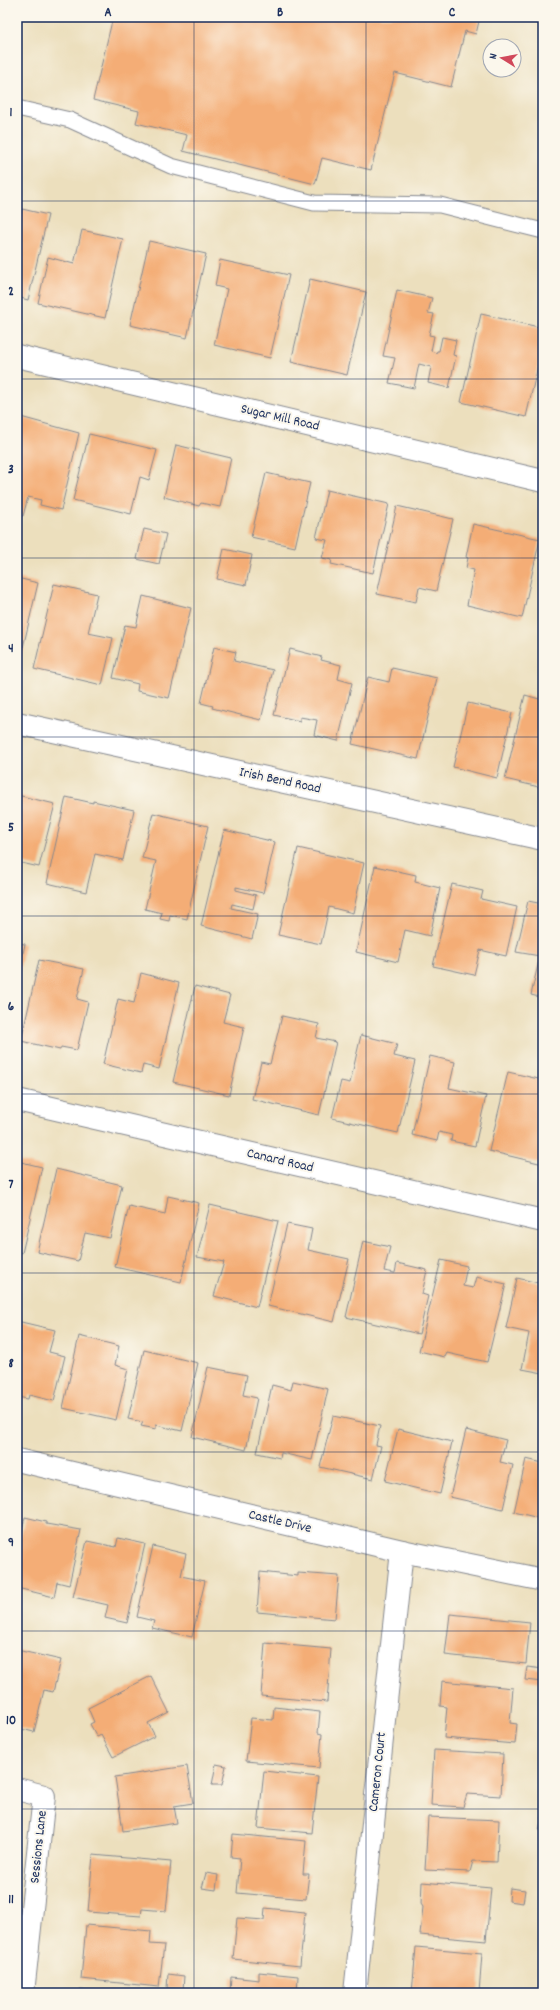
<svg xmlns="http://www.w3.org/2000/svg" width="560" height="2010" viewBox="0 0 560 2010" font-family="Dekko,sans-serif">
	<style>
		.building { fill: #f4ad76 }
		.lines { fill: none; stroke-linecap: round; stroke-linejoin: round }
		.lane-casing { stroke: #84878e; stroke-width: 17 }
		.street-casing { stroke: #84878e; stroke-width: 24 }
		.lane { stroke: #fff; stroke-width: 15 }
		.street { stroke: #fff; stroke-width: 22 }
		.grid { fill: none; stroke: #1b2f5e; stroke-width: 1; stroke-opacity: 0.55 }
		.labels { text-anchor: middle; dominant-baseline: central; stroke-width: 4; stroke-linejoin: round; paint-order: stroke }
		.street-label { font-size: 14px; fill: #1b2f5e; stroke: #fbf7ec }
		.neatline { fill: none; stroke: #1b2f5e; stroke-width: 1.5 }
		.grid-label { font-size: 13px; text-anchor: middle; font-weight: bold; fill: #1b2f5e }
	</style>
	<rect width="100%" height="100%" fill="#fbf7ec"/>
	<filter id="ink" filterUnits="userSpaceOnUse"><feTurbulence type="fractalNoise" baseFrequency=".025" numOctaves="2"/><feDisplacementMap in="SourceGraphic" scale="8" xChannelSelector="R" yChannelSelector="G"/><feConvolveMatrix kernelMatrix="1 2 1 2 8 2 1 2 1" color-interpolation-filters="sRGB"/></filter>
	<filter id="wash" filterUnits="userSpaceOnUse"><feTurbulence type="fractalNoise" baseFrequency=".012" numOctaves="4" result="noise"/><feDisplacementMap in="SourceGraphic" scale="16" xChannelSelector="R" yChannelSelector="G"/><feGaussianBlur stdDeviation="0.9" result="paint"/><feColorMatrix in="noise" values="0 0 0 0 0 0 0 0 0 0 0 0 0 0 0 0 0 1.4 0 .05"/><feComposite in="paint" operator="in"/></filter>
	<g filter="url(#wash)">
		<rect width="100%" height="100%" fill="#ecdfbd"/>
		<g id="blocks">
			<g class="building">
				<polygon points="113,17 480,17 476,34 465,31 451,87 395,73 371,170 322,158 315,184 183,151 187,135 136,123 139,111 93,100"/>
				<polygon points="17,178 22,179 18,199 17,199"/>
				<polygon points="22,209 48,215 28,300 17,297 17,225 18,226"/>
				<polygon points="82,230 123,239 105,318 38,303 48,257 74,264"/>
				<polygon points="149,241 206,254 187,338 130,325"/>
				<polygon points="220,260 289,275 270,358 214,345 227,289 215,286"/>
				<polygon points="310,279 366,292 347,375 291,362"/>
				<polygon points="397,290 432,298 428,313 434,314 429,335 434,336 431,351 436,353 437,351 439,351 442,337 456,340 453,355 456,356 449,388 428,383 431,367 419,364 414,388 389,383 395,358 383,356"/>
				<polygon points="481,314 543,328 543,344 526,417 461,402"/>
				<polygon points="17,416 79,433 61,510 40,505 41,500 28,497 23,516 17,515"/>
				<polygon points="89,434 157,450 149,480 140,477 131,514 73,500"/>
				<polygon points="176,445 231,458 220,507 201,503 199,506 164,497"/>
				<polygon points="266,473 310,483 295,547 251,537"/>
				<polygon points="327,490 389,504 373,573 331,564 332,560 322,558 327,540 316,538"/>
				<polygon points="397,506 453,519 436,591 419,587 416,602 377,594"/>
				<polygon points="473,524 540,539 522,618 467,605 474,570 466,568 468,558 466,557"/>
				<polygon points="144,529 166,534 159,564 137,559"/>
				<polygon points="224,549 252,555 246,585 217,579"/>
				<polygon points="17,578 38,583 19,665 17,665"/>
				<polygon points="54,584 97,594 88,633 113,638 102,685 34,669"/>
				<polygon points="143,596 191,608 169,698 137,691 138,684 113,678 125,625 136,627"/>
				<polygon points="214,647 236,652 234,661 273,670 261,720 212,708 213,706 201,703"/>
				<polygon points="290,649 322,657 321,660 341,665 338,679 352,683 338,741 314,735 317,720 300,717 300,721 274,715"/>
				<polygon points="392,668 437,678 418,759 352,744 368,677 389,682"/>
				<polygon points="525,695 543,700 543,788 505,779"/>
				<polygon points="468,703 512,713 497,778 453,767"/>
				<polygon points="17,795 55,804 39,867 17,862"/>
				<polygon points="66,797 93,803 93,801 134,810 123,860 95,854 86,892 47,883"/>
				<polygon points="153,813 208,826 187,919 170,915 169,921 160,919 162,913 145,909 156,861 142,858"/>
				<polygon points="224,830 275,842 263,893 236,887 236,890 256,895 253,909 232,904 231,908 258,914 252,939 201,926"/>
				<polygon points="298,848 364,863 353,913 329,907 321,944 278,935"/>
				<polygon points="375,866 416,875 415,882 440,888 430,936 405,930 398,962 356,952"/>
				<polygon points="452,884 483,891 481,899 517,907 506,956 480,950 474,975 433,966"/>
				<polygon points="528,901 543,904 543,998 531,995 540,956 516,952"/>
				<polygon points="17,943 25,944 18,976 17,976"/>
				<polygon points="39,960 84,969 77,999 88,1002 77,1050 61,1047 60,1050 21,1041"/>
				<polygon points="141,973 179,983 159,1069 143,1065 141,1073 103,1064 118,999 134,1003"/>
				<polygon points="195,986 230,995 223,1022 244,1027 229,1095 173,1082"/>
				<polygon points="282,1016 319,1024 316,1038 336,1042 319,1115 252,1099 261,1062 270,1064"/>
				<polygon points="361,1035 397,1044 394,1056 415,1061 398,1133 332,1118 341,1081 350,1083"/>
				<polygon points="430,1056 455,1062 449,1088 486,1096 475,1146 451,1141 452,1135 439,1132 437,1141 412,1135"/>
				<polygon points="508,1072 543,1080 543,1164 489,1151"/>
				<polygon points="17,1161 42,1167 22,1253 17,1251"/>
				<polygon points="56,1169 122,1185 110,1238 85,1233 78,1261 37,1252"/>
				<polygon points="168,1196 199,1203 181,1282 115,1267 129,1206 165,1214"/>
				<polygon points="210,1205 278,1221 257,1307 214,1296 224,1262 197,1257"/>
				<polygon points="287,1224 312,1229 308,1250 349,1259 334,1322 268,1306"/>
				<polygon points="363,1241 390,1247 384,1271 395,1273 397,1263 427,1270 422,1294 428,1296 419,1334 346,1317"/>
				<polygon points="441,1260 467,1266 463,1286 473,1288 476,1277 506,1284 487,1362 447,1353 445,1357 419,1351"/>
				<polygon points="517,1278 543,1284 543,1373 522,1369 529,1333 506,1328"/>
				<polygon points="17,1321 55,1330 49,1352 65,1356 54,1401 29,1395 28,1399 17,1397"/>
				<polygon points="79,1336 119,1346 115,1365 128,1369 116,1420 63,1408"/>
				<polygon points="144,1350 198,1363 182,1431 156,1425 156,1429 141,1426 143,1422 128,1419"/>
				<polygon points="208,1367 247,1375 243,1395 257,1398 246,1450 192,1437"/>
				<polygon points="293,1381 328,1389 312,1460 281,1453 280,1458 257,1453 272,1385 291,1390"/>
				<polygon points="333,1416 380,1426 376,1445 381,1446 373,1479 320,1467"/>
				<polygon points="398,1429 452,1442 440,1494 385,1481"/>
				<polygon points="466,1430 506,1440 500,1462 513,1465 503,1509 450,1497"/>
				<polygon points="526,1459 543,1463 543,1519 514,1512"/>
				<polygon points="25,1517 46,1522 46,1524 81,1530 69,1585 57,1582 54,1597 17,1588 17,1552"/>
				<polygon points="118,1538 145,1544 127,1623 105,1618 108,1605 73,1597 87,1541 116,1547"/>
				<polygon points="153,1546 186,1554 181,1576 205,1581 192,1637 152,1628 154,1621 137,1617"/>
				<polygon points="260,1572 298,1576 298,1573 339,1576 335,1619 257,1612"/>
				<polygon points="450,1614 530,1622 526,1664 445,1655"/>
				<polygon points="265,1643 331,1649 327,1702 261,1696"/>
				<polygon points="17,1650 61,1660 53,1692 44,1690 34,1732 17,1728"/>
				<polygon points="527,1667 543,1669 542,1682 525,1680"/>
				<polygon points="151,1676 169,1712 148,1723 155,1736 113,1757 101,1735 97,1737 90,1724 94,1722 88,1708"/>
				<polygon points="442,1681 513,1688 510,1723 517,1724 515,1744 444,1738 447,1707 440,1706"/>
				<polygon points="274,1707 320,1712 318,1733 322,1734 319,1768 246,1761 251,1718 273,1720"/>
				<polygon points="434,1750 503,1754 501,1796 467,1794 463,1807 431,1805"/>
				<polygon points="216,1764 226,1766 222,1785 212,1785"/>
				<polygon points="187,1766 193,1803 174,1806 177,1823 123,1831 115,1777"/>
				<polygon points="264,1771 318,1777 312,1833 258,1828"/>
				<polygon points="428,1817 499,1820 497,1862 473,1861 470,1872 425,1870"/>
				<polygon points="542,1817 543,1818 543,1830 539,1830"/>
				<polygon points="233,1834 306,1841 303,1874 309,1874 306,1899 237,1893 240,1858 231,1857"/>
				<polygon points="93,1855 171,1862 166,1911 142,1909 141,1916 88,1912"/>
				<polygon points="206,1873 218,1875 216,1890 202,1888"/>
				<polygon points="422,1882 491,1888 486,1941 420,1935 423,1907 421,1904"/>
				<polygon points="510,1888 525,1890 523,1903 509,1901"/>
				<polygon points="265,1908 305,1912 300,1966 233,1959 237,1918 264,1920"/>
				<polygon points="86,1925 151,1931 150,1944 164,1945 159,1987 81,1979"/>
				<polygon points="416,1947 482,1953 479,1993 412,1993"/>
				<polygon points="259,1972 298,1976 297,1993 230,1993 231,1977 259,1980"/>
				<polygon points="168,1974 184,1976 183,1990 167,1988"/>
				<polygon points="80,1989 114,1992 114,1993 79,1993"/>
			</g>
		</g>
	</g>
	<g filter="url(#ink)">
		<use href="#blocks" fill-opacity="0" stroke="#84878e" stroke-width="1"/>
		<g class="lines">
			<defs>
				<polyline id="lane" points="17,108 70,120 171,166 314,203 440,205 543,231"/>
				<g id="street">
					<polyline points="17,356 543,481"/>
					<polyline points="17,723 543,839"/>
					<polyline points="17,1100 543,1221"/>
					<polyline points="17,1460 402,1551 543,1580"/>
					<polyline points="17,1789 44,1796 23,1993"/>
					<polyline points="355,1993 402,1551"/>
				</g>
			</defs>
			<use href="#lane" class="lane-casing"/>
			<use href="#street" class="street-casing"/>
			<use href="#lane" class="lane"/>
			<use href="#street" class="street"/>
		</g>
	</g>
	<path class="grid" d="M194,17v1976M366,17v1976M17,201h526M17,379h526M17,558h526M17,737h526M17,916h526M17,1094h526M17,1273h526M17,1452h526M17,1631h526M17,1809h526"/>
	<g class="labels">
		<g class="street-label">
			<text transform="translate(280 418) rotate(13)">Sugar Mill Road</text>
			<text transform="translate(280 781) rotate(12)">Irish Bend Road</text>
			<text transform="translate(280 1161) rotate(13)">Canard Road</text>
			<text transform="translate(280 1522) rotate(13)">Castle Drive</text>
			<text transform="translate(378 1772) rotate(-84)">Cameron Court</text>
			<text transform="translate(39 1847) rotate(-84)">Sessions Lane</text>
		</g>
	</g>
	<rect width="560" height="2010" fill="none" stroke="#fbf7ec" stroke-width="44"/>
	<g transform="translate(502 58) rotate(281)"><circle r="19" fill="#fbf7ec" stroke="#a1a7b3"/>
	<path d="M0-3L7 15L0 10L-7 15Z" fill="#d1495b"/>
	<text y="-6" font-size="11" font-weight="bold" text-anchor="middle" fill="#1b2f5e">N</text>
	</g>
	<rect x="22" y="22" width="516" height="1966" class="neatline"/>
	<g class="grid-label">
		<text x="108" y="16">A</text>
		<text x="280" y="16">B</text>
		<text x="452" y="16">C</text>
		<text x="11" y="116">1</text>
		<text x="11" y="295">2</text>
		<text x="11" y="473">3</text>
		<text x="11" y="652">4</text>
		<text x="11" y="831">5</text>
		<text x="11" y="1010">6</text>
		<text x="11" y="1188">7</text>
		<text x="11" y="1367">8</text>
		<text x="11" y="1546">9</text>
		<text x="11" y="1724">10</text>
		<text x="11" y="1903">11</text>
	</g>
</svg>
